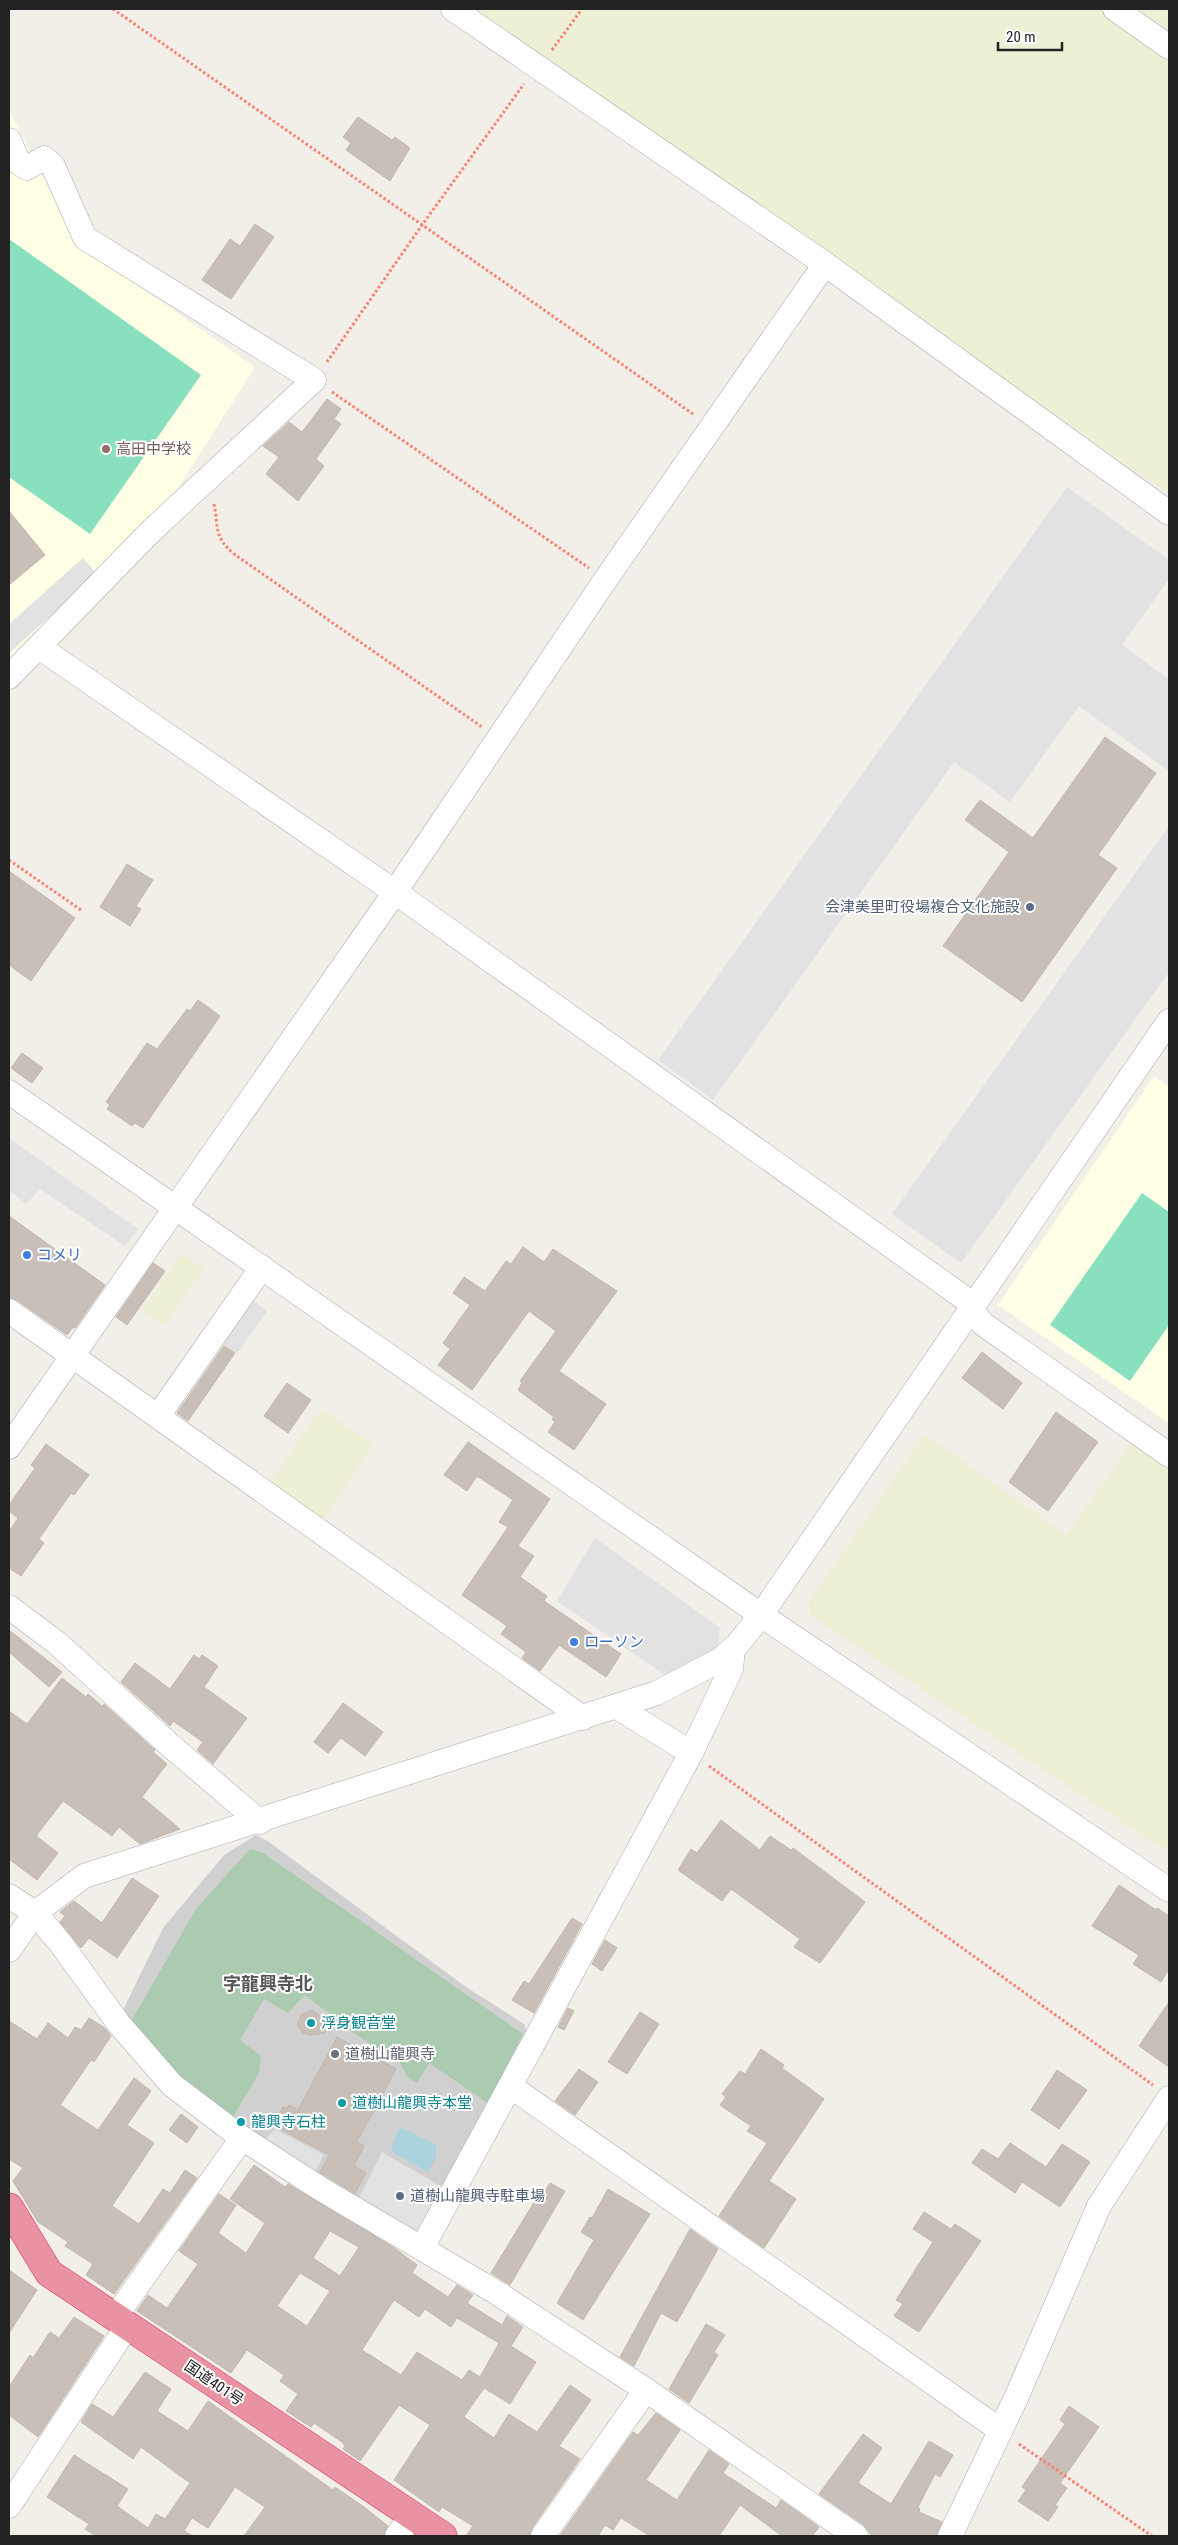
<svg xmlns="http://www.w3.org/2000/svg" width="1178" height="2545" viewBox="0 0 1178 2545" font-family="'Roboto Condensed','Noto Sans JP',sans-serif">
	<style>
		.education { fill: #ffffe5 }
		.religious { fill: #d0d0d0 }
		.farmland { fill: #eef0d5 }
		.cemetery { fill: #aacbaf }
		.pitch { fill: #88e0be }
		.parking { fill: #e2e2e2 }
		.water { fill: #aad3df }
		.building { fill: #c7bfb8; stroke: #c4b6ab; fill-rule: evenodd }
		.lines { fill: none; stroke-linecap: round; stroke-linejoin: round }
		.minor-casing { stroke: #a9a9a9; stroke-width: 25 }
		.highway-casing { stroke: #dc2a67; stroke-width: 29 }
		.path { stroke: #fa8072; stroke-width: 3; stroke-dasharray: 2.5 2.5; stroke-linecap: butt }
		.minor { stroke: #fff; stroke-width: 24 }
		.highway { stroke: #e892a2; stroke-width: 28 }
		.education-dot { fill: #8d6e63; stroke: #fff; stroke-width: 2 }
		.service-dot { fill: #5c6f8a; stroke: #fff; stroke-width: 2 }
		.shop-dot { fill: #3f7fe0; stroke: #fff; stroke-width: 2 }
		.culture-dot { fill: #0f9aa8; stroke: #fff; stroke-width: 2 }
		.worship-dot { fill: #6b7280; stroke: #fff; stroke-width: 2 }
		.labels { text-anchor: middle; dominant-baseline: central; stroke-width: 4; stroke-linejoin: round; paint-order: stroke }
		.education-label { font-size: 15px; fill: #785e54; stroke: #fff; text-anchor: start }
		.service-label { font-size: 15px; fill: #4e5e75; stroke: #fff; text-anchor: end }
		.shop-label { font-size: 15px; fill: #366cbe; stroke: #fff; text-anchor: start }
		.culture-label { font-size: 15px; fill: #0d838f; stroke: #fff; text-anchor: start }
		.worship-label { font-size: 15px; fill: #5b616d; stroke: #fff; text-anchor: start }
		.street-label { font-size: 15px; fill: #222; stroke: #fff }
		.quarter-label { font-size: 18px; font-weight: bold; fill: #555; stroke: #fff }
	</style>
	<rect width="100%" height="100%" fill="#f2efe9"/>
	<g class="education">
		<polygon points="9,111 78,244 255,367 150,532 9,661"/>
		<polygon points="1154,1076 1169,1087 1169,1423 998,1305"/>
	</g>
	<polygon class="religious" points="256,1835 269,1842 466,1987 524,2024 529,2037 420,2243 368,2214 165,2071 124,2023 124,2008 163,1928 224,1855"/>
	<g class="farmland">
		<polygon points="473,9 1169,9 1169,494"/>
		<polygon points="182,1254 204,1268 164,1325 142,1310"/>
		<polygon points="321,1409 373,1445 319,1525 266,1488"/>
		<polygon points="925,1434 1066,1535 1134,1440 1169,1467 1169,1853 810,1615 809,1602"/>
	</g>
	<polygon class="cemetery" points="250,1849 263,1853 523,2034 488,2103 429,2063 417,2083 408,2078 398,2059 376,2048 344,2026 339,2017 327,2012 305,1995 288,2013 264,1999 240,2040 261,2056 259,2073 232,2119 168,2066 130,2023 196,1909"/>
	<g class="pitch">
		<polygon points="9,239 201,375 90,534 9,477"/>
		<polygon points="1142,1193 1169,1212 1169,1325 1130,1381 1050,1325"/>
	</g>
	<g class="parking">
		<polygon points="1067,487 1169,560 1169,579 1122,645 1169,679 1169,771 1079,706 1010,802 954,762 713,1100 658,1060"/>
		<polygon points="83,558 97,574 9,653 9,624"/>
		<polygon points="1169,826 1169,972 961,1263 892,1214"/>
		<polygon points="9,1138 138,1229 125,1246 40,1189 26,1204 9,1190"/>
		<polygon points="246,1295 267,1311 237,1354 215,1338"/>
		<polygon points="595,1538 720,1628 718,1648 668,1677 557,1601"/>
		<polygon points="275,2129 324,2155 313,2175 264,2140"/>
		<polygon points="382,2152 444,2188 417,2237 356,2204"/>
	</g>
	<polygon class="water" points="402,2128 436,2145 436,2157 428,2172 396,2154 391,2148 398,2130"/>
	<g class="building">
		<polygon points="358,117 392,140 395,137 410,148 390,181 346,150 351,143 343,137"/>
		<polygon points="255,224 274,237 231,299 202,280 230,239 240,246"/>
		<polygon points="327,399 341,409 334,419 341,424 316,459 324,466 298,501 266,474 279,457 263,446 289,422 302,432"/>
		<polygon points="9,511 45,555 9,585"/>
		<polygon points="1105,737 1156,773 1098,855 1117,868 1022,1002 943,946 1009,852 965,820 980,800 1033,838"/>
		<polygon points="127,864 153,880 136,906 141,909 130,926 100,907"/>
		<polygon points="9,871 75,918 31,981 9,965"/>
		<polygon points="198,1000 220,1016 143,1128 135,1123 132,1126 107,1109 110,1105 106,1102 147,1043 157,1049 187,1009 190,1011"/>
		<polygon points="22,1053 43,1068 32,1083 11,1068"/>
		<polygon points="9,1216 105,1285 75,1328 73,1327 67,1335 17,1300 9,1298"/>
		<polygon points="523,1247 544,1262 553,1249 617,1291 559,1371 606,1404 574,1450 548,1432 555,1422 552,1419 554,1417 518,1390 522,1383 520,1381 556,1331 529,1311 472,1390 438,1365 450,1349 443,1343 470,1305 453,1293 464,1277 485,1291 506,1261 511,1264"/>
		<polygon points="153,1263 165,1271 127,1325 116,1317"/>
		<polygon points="224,1346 235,1353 188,1421 177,1413"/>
		<polygon points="982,1352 1022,1383 1003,1409 962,1378"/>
		<polygon points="287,1383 311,1400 288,1433 264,1416"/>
		<polygon points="1056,1412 1098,1442 1048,1511 1009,1482"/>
		<polygon points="468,1442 550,1499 518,1546 534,1556 520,1577 547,1596 544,1601 621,1654 606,1677 559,1645 540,1671 522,1658 526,1652 501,1634 507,1626 462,1595 508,1527 499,1522 513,1500 477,1476 467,1491 444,1475"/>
		<polygon points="46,1444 89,1475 74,1495 71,1493 39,1539 44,1543 21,1576 9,1568 9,1532 18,1518 9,1511 9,1505 35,1468 31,1465"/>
		<polygon points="9,1630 62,1672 49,1687 9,1652"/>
		<polygon points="194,1655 199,1659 202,1655 218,1666 204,1687 247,1718 213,1764 197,1750 203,1742 173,1721 170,1726 121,1682 135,1663 170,1689"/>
		<polygon points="62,1678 86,1697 88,1694 102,1706 104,1704 155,1750 153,1752 167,1764 142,1797 180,1829 140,1844 119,1827 112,1836 63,1801 36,1836 58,1853 37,1880 9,1859 9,1711 27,1724"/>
		<polygon points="343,1703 383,1732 365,1756 341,1738 328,1753 314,1742"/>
		<polygon points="721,1820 760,1850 770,1836 791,1850 793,1848 865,1902 820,1963 794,1947 800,1939 731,1889 722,1901 678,1870 691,1849 697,1853"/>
		<polygon points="132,1878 159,1896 117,1958 89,1938 81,1948 60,1922 65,1916 60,1912 74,1901 102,1923"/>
		<polygon points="1119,1885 1156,1910 1157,1908 1169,1916 1169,1969 1161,1982 1133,1964 1139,1955 1092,1926"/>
		<polygon points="572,1918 582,1924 534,2013 512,2000 524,1981 529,1984"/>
		<polygon points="605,1940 617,1948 602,1971 592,1964"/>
		<polygon points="1169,2002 1169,2067 1139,2046"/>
		<polygon points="568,2008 574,2011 564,2030 558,2027"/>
		<polygon points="312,2010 323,2018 325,2033 309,2035 303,2033 297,2025 301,2015"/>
		<polygon points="640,2012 659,2024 627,2074 608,2062"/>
		<polygon points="89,2018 105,2028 111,2036 94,2062 91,2060 60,2105 98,2130 134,2078 151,2091 127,2125 154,2143 112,2206 139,2224 163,2189 170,2193 185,2170 197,2178 114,2294 86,2275 93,2264 65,2246 68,2242 38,2222 13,2181 23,2168 9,2159 9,2021 37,2039 48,2023 68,2038 75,2027 81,2030"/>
		<polygon points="337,2037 396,2069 357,2142 364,2146 354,2166 366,2173 355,2193 320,2172 329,2155 273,2125 283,2107 287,2109 289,2105 298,2110"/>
		<polygon points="761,2049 784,2065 782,2068 824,2099 769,2181 796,2199 764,2248 719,2216 767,2143 747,2131 751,2126 720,2105 726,2097 722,2094 740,2071 745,2074"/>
		<polygon points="579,2069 598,2082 575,2115 555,2101"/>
		<polygon points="1057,2070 1087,2090 1059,2129 1031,2110"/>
		<polygon points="181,2114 198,2127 187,2143 169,2130"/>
		<polygon points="1010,2143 1046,2167 1062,2144 1090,2162 1060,2207 1022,2182 1015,2193 972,2163 982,2149 998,2159"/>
		<path d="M254,2165l31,22 3,-3 105,63 24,18 -5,8 36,24 9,-12 16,10 -6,8 35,22 5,-9 16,11 -12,19 25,16 -26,42 -26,-16 -20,29 30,21 15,-24 28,18 33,-47 21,15 -32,46 21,13 -48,69 -2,8h-64l7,-10 -31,-19 -3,5 -45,-32 36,-55 -31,-20 -39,56 -17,-12 2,-3 -3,-4 -28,-19 -3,4 -25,-16 12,-17 -18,-13 4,-6 -37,-25 -16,23 -94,-62 11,-16 19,13 31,-44 -19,-13 40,-57 17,11 -18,28 28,20 19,-30 -35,-24zM330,2231l29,16 -19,29 -27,-18zM300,2273l30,18 -23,35 -30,-20zM394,2300l25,17 6,-8 26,18 6,-9 42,25 -19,34 -11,-7 -7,10 -45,-28 -16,23 -39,-25z"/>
		<polygon points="550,2183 565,2191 510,2285 491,2273 539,2194 542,2196"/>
		<polygon points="608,2189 650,2214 583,2320 557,2303 594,2240 581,2232 590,2217 592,2218"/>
		<polygon points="924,2212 951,2229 955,2224 981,2241 919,2332 894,2316 903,2304 896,2300 933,2242 913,2229"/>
		<polygon points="690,2229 718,2249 677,2322 661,2313 634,2366 620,2357"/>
		<polygon points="9,2270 37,2290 9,2333"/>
		<polygon points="74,2317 104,2336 38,2437 9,2415 9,2387 30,2355 33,2358 50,2332 59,2338"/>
		<polygon points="706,2324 725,2335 714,2352 718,2355 689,2403 669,2389"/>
		<polygon points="145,2372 171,2389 157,2411 188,2431 208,2401 333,2490 335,2487 364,2507 388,2526 384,2536 244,2536 265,2507 235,2487 208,2528 192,2518 184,2531 193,2536 96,2536 85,2529 89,2524 47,2497 74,2455 128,2489 117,2506 148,2528 156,2514 165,2519 190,2483 141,2447 133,2459 81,2422 92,2404 113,2417"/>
		<polygon points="1069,2406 1099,2427 1060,2483 1067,2488 1055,2505 1058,2507 1048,2521 1018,2501 1026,2490 1022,2487 1065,2424 1060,2420"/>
		<polygon points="656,2413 680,2430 646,2480 677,2500 709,2450 729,2464 723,2473 776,2508 781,2500 819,2527 812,2536 782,2536 740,2505 719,2536 650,2536 621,2518 613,2530 605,2525 598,2536 560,2536 633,2432 638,2435"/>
		<polygon points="863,2434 882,2448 858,2483 891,2504 929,2441 953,2455 940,2477 935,2474 918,2507 920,2509 919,2512 942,2522 936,2536 872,2536 864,2525 819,2494"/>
	</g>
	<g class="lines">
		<defs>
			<g id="minor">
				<polyline points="453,9 825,264 1169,513"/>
				<polyline points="1115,9 1169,47"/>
				<polyline points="9,140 19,163 27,168 44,158 53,166 85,238 314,380 149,533 9,677"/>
				<polyline points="39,647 395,892 967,1300 972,1311 983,1324 1169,1455"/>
				<polyline points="9,1092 761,1615 1169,1890"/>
				<polyline points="9,1311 583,1718"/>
				<polyline points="158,1416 262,1267"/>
				<polyline points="9,1447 395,892 606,579 825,264"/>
				<polyline points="9,1607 57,1643 172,1747 260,1822"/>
				<polyline points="617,1707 691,1753"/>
				<polyline points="9,1896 35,1913 61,1944 119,2024 172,2085 242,2138 321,2189 494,2291 646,2390 856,2536"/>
				<polyline points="9,1950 35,1913 84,1876 657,1693 720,1660 738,1644 761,1615 1169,1021"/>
				<polyline points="510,2086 1000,2430"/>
				<polyline points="422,2248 691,1753 731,1669 733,1648"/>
				<polyline points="116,2316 242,2138"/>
				<polyline points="9,2506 128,2325"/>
				<polyline points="397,2536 412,2515"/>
				<polyline points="543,2536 646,2390"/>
				<polyline points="950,2536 1016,2398 1099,2206 1169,2098"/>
			</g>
			<polyline id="highway" points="9,2207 49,2273 443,2536"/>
		</defs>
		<use href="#minor" class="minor-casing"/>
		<use href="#highway" class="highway-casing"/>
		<g class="path">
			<polyline points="113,9 693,414"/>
			<polyline points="552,50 582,9"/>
			<polyline points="327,362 422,225 524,84"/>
			<polyline points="332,392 589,568"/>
			<path d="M214,504c5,24 -1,32 20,50l248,173"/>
			<polyline points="9,860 81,910"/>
			<polyline points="709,1766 1153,2085"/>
			<polyline points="1019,2444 1152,2536"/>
		</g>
		<use href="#minor" class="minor"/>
		<use href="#highway" class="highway"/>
	</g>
	<circle class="education-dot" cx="106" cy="449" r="5"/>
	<g class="service-dot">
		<circle cx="1030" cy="907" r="5"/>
		<circle cx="400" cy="2196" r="5"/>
	</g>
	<g class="shop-dot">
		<circle cx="27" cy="1255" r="5"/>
		<circle cx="574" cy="1642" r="5"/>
	</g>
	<g class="culture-dot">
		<circle cx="311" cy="2023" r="5"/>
		<circle cx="342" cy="2103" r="5"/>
		<circle cx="241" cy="2122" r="5"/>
	</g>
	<circle class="worship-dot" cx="335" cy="2054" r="5"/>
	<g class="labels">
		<g class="education-label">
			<text x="116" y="449">高田中学校</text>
		</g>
		<g class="service-label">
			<text x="1020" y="907">会津美里町役場複合文化施設</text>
			<text x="410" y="2196" text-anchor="start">道樹山龍興寺駐車場</text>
		</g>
		<g class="shop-label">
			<text x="37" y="1255">コメリ</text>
			<text x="584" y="1642">ローソン</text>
		</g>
		<g class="culture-label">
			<text x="321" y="2023">浮身観音堂</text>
			<text x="352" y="2103">道樹山龍興寺本堂</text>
			<text x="251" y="2122">龍興寺石柱</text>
		</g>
		<g class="worship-label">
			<text x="345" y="2054">道樹山龍興寺</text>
		</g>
		<g class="street-label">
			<text transform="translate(214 2383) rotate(34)">国道401号</text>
		</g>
		<g class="quarter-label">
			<text x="268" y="1983">字龍興寺北</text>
		</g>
	</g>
	<rect width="1178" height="2545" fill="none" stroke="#222222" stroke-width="20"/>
	<path d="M998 42v8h64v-8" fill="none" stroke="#222222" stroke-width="2.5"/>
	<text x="1006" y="42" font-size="15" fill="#222222" stroke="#ffffff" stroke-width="4" paint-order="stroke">20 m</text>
</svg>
